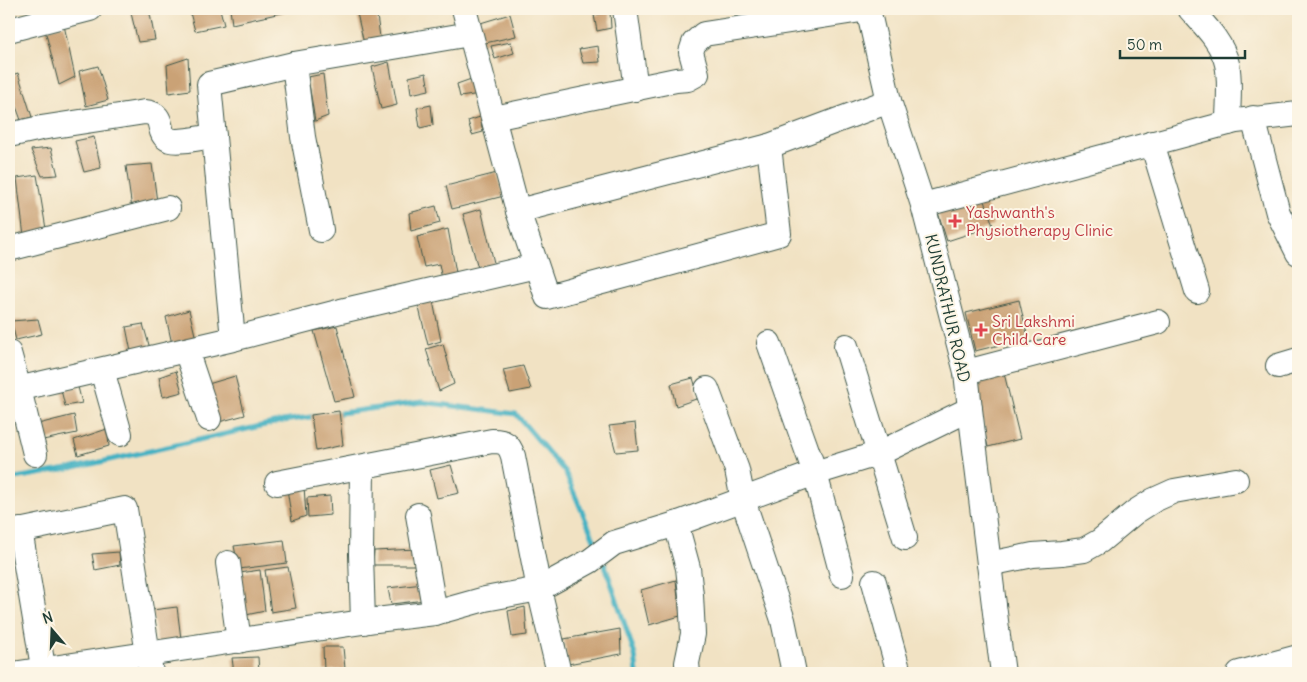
<svg xmlns="http://www.w3.org/2000/svg" width="1307" height="682" viewBox="0 0 1307 682" font-family="Delius,sans-serif">
	<style>
		.lines { fill: none; stroke-linecap: round; stroke-linejoin: round }
		.stream { stroke: #46b2c3; stroke-width: 5 }
		.building { fill: #caa276 }
		.minor-casing { stroke: #3e5649; stroke-width: 26 }
		.minor { stroke: #fff; stroke-width: 24 }
		.health-dot { fill: #e0444e; stroke: #fcf5e5; stroke-width: 2 }
		.labels { text-anchor: middle; dominant-baseline: central; stroke-width: 4; stroke-linejoin: round; paint-order: stroke }
		.health-label { font-size: 16px; fill: #be3a42; stroke: #fcf5e5; text-anchor: start }
		.street-label { font-size: 16px; fill: #1f3d34; stroke: #fcf5e5 }
	</style>
	<rect width="100%" height="100%" fill="#fcf5e5"/>
	<filter id="ink" filterUnits="userSpaceOnUse"><feTurbulence type="fractalNoise" baseFrequency=".02" numOctaves="2"/><feDisplacementMap in="SourceGraphic" scale="10" xChannelSelector="R" yChannelSelector="G"/><feConvolveMatrix kernelMatrix="1 2 1 2 8 2 1 2 1" color-interpolation-filters="sRGB"/></filter>
	<filter id="wash" filterUnits="userSpaceOnUse"><feTurbulence type="fractalNoise" baseFrequency=".0096" numOctaves="4" result="noise"/><feDisplacementMap in="SourceGraphic" scale="20" xChannelSelector="R" yChannelSelector="G"/><feGaussianBlur stdDeviation="1.12" result="paint"/><feColorMatrix in="noise" values="0 0 0 0 0 0 0 0 0 0 0 0 0 0 0 0 0 1.4 0 .05"/><feComposite in="paint" operator="in"/></filter>
	<g filter="url(#wash)">
		<rect width="100%" height="100%" fill="#f1e2c3"/>
		<g class="lines">
			<g class="stream">
				<polyline points="333,414 422,402 516,414 565,472 596,544"/>
				<polyline points="9,479 74,468 283,421 317,416"/>
				<polyline points="605,565 635,655 637,673"/>
			</g>
		</g>
		<g id="blocks">
			<g class="building">
				<polygon points="130,9 149,9 155,40 138,42"/>
				<polygon points="189,9 220,9 224,25 195,31"/>
				<polygon points="230,9 290,9 290,11 232,24"/>
				<polygon points="356,9 376,9 381,44 365,48"/>
				<polygon points="610,12 611,28 597,31 594,15"/>
				<polygon points="510,14 516,36 481,44 474,25"/>
				<polygon points="64,25 75,77 59,85 45,30"/>
				<polygon points="511,42 514,53 495,59 491,46"/>
				<polygon points="598,46 600,62 583,63 579,49"/>
				<polygon points="188,58 190,90 169,93 167,65"/>
				<polygon points="389,62 397,105 381,109 372,67"/>
				<polygon points="98,66 108,100 86,106 79,71"/>
				<polygon points="18,73 32,117 21,120 10,90 9,91 9,76"/>
				<polygon points="426,73 429,90 411,94 409,77"/>
				<polygon points="323,74 328,116 315,121 308,77"/>
				<polygon points="474,78 480,94 460,97 457,84"/>
				<polygon points="431,105 433,125 420,128 417,108"/>
				<polygon points="480,117 483,132 472,135 468,121"/>
				<polygon points="94,137 101,168 84,172 75,141"/>
				<polygon points="51,148 58,175 42,176 31,150"/>
				<polygon points="152,164 157,202 132,209 126,166"/>
				<polygon points="497,173 504,196 452,209 446,186"/>
				<polygon points="37,175 47,235 24,237 17,178"/>
				<polygon points="982,191 993,226 947,241 936,206"/>
				<polygon points="436,206 440,223 411,231 409,213"/>
				<polygon points="481,209 496,271 480,275 463,214"/>
				<polygon points="448,229 457,278 442,279 439,264 424,267 417,237"/>
				<polygon points="1019,300 1028,338 975,351 966,313"/>
				<polygon points="433,301 441,341 428,345 418,304"/>
				<polygon points="189,310 196,339 172,344 166,317"/>
				<polygon points="38,319 42,334 16,340 11,321"/>
				<polygon points="143,324 151,352 132,357 126,327"/>
				<polygon points="337,326 355,397 334,401 314,331"/>
				<polygon points="443,344 454,384 439,391 426,349"/>
				<polygon points="523,366 531,389 510,393 503,370"/>
				<polygon points="1003,369 1020,439 988,447 972,376"/>
				<polygon points="176,371 182,392 163,397 159,377"/>
				<polygon points="235,376 245,415 215,423 205,385"/>
				<polygon points="693,378 699,398 676,406 671,384"/>
				<polygon points="78,387 82,403 65,406 61,390"/>
				<polygon points="339,411 343,445 316,451 311,415"/>
				<polygon points="74,415 77,433 43,440 38,424"/>
				<polygon points="635,423 638,450 616,452 609,426"/>
				<polygon points="107,429 109,446 78,455 74,440"/>
				<polygon points="451,465 459,493 437,498 430,470"/>
				<polygon points="304,486 306,516 292,521 287,489"/>
				<polygon points="330,496 331,515 308,517 307,498"/>
				<polygon points="284,540 287,563 239,569 234,546"/>
				<polygon points="417,549 417,565 373,565 374,551"/>
				<polygon points="119,552 120,565 95,570 92,554"/>
				<polygon points="288,567 296,608 271,612 265,570"/>
				<polygon points="260,570 265,611 246,615 240,573"/>
				<polygon points="676,580 680,616 649,625 641,590"/>
				<polygon points="423,584 425,600 391,604 388,588"/>
				<polygon points="177,607 182,647 158,648 152,610"/>
				<polygon points="525,607 527,635 512,637 508,611"/>
				<polygon points="620,629 621,654 568,664 564,639"/>
				<polygon points="323,647 343,647 345,669 324,671"/>
				<polygon points="258,657 259,673 234,673 232,658"/>
			</g>
		</g>
	</g>
	<g filter="url(#ink)">
		<use href="#blocks" fill-opacity="0" stroke="#3e5649" stroke-width="1"/>
		<g class="lines">
			<defs>
				<g id="minor">
					<polyline points="464,9 518,211 547,297 779,234 769,146"/>
					<polyline points="625,9 636,89"/>
					<polyline points="868,9 889,101 923,205 966,372 970,409 997,629 1003,673"/>
					<path d="M1190,9c14,16 32,33 37,55 4,18 1,40 1,59"/>
					<polyline points="9,30 90,9"/>
					<polyline points="294,64 303,137 321,230"/>
					<polyline points="494,118 676,80 688,79 697,74 691,52 694,43 704,34 868,9"/>
					<polyline points="1253,118 1278,213 1298,253"/>
					<path d="M9,135l32,-7 104,-16c23,2 9,22 25,28 9,3 34,-3 44,-4"/>
					<polyline points="1152,143 1197,291"/>
					<polyline points="923,205 1236,121 1298,114"/>
					<polyline points="518,211 769,146 889,101"/>
					<polyline points="9,249 168,208"/>
					<polyline points="233,339 209,84 294,64 470,34"/>
					<polyline points="769,343 815,473 842,575"/>
					<polyline points="846,346 905,538"/>
					<polyline points="186,350 209,419"/>
					<polyline points="9,353 19,389 35,454"/>
					<polyline points="1278,366 1298,360"/>
					<polyline points="102,370 120,434"/>
					<polyline points="966,372 1158,322"/>
					<polyline points="707,389 737,470 743,500 783,620 794,673"/>
					<polyline points="9,391 233,339 341,311 536,266"/>
					<polyline points="362,467 361,554 363,622"/>
					<path d="M277,483l215,-42c13,0 17,3 21,15l26,133 20,84"/>
					<polyline points="418,515 435,613"/>
					<polyline points="676,524 688,568 691,595 693,634 687,663 688,673"/>
					<polyline points="20,530 44,673"/>
					<polyline points="9,533 125,509 151,673"/>
					<polyline points="228,563 239,641"/>
					<polyline points="989,564 1033,555 1062,553 1084,550 1100,541 1135,512 1154,500 1174,491 1236,480"/>
					<polyline points="874,582 899,673"/>
					<polyline points="19,673 376,620 435,613 485,599 539,589 590,561 614,543 676,524 815,473 880,453 970,409"/>
					<polyline points="1239,673 1298,657"/>
				</g>
			</defs>
			<use href="#minor" class="minor-casing"/>
			<use href="#minor" class="minor"/>
		</g>
	</g>
	<g class="health-dot">
		<path d="M952.5 213.5h5v5h5v5h-5v5h-5v-5h-5v-5h5z"/>
		<path d="M978.5 322.5h5v5h5v5h-5v5h-5v-5h-5v-5h5z"/>
	</g>
	<g class="labels">
		<g class="health-label">
			<text x="966" y="212">Yashwanth's<tspan x="966" dy="18">Physiotherapy Clinic</tspan></text>
			<text x="992" y="321">Sri Lakshmi<tspan x="992" dy="18">Child Care</tspan></text>
		</g>
		<g class="street-label">
			<text transform="translate(948 308) rotate(77)">KUNDRATHUR ROAD</text>
		</g>
	</g>
	<rect width="1307" height="682" fill="none" stroke="#fcf5e5" stroke-width="30"/>
	<g transform="translate(52 630) rotate(341)" stroke="#fcf5e5" stroke-width="4" paint-order="stroke">
	<path d="M0-4L9 19L0 12L-9 19Z" fill="#1f3d34"/>
	<text y="-8" font-size="14" font-weight="bold" text-anchor="middle" fill="#1f3d34">N</text>
	</g>
	<path d="M1120 50v8h125v-8" fill="none" stroke="#1f3d34" stroke-width="2.5"/>
	<text x="1127" y="50" font-size="15" fill="#1f3d34" stroke="#fcf5e5" stroke-width="4" paint-order="stroke">50 m</text>
</svg>
